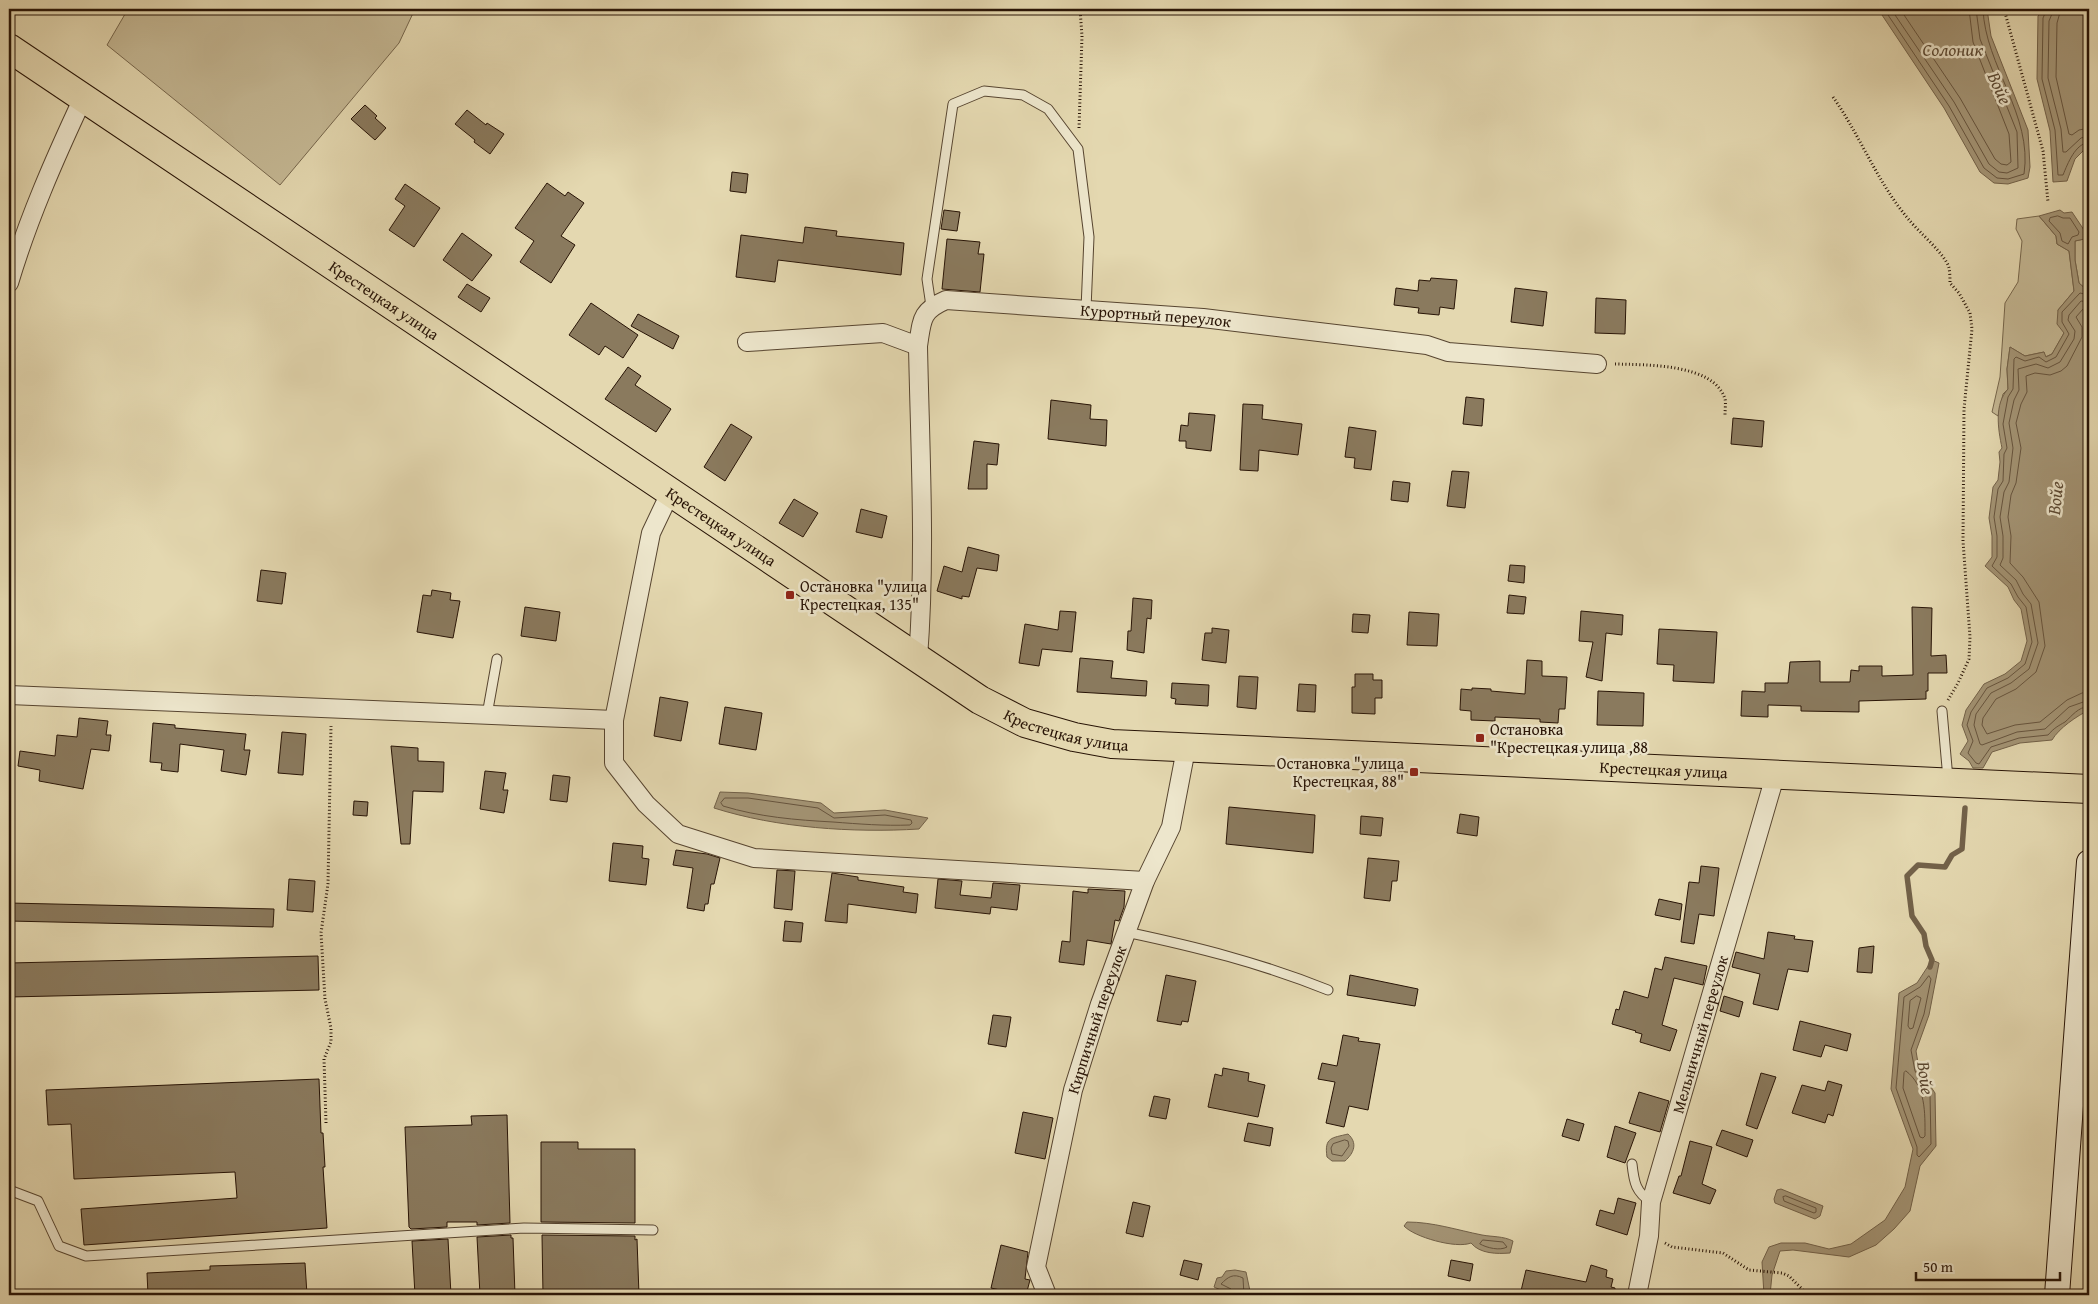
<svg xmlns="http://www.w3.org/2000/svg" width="2098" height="1304" viewBox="0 0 2098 1304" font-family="'Gentium Book Plus',serif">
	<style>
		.green { fill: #c4b793; stroke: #76664c }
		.water { fill: #a49576; stroke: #726149 }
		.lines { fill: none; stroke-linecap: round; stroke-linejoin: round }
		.shore { stroke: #66543e; stroke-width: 1 }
		.stream { stroke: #726149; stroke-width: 5.5 }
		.building { fill: #8a7a5e; stroke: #281406 }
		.service-casing { stroke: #574530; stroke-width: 11 }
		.minor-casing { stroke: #574530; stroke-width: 20 }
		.secondary-casing { stroke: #281406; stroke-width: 26 }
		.primary-casing { stroke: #281406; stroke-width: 30 }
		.path { stroke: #281406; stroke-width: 3; stroke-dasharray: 1 2.5; stroke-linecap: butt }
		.service { stroke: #ede6cc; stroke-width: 9 }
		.minor { stroke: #ede6cc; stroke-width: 18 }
		.secondary { stroke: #ede6cc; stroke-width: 24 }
		.primary { stroke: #e4d8b0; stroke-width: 28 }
		.poi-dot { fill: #8f2418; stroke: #ede6cc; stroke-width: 2 }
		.labels { text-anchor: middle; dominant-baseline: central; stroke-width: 5; stroke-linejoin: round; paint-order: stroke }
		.street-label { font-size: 16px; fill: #281406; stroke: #ede6cc }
		.poi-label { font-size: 16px; fill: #281406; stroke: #ede6cc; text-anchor: start }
		.water-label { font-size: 18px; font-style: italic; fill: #5a4833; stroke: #ede6cc }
	</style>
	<rect width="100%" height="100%" fill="#e4d8b0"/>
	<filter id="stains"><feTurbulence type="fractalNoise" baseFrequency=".004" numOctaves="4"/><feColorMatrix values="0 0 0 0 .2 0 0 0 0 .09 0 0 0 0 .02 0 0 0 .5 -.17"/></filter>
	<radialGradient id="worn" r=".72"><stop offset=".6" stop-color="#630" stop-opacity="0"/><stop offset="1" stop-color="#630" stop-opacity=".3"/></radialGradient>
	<g class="green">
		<polygon points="128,9 415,9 399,43 280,185 107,45"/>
		<polygon points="2039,216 2056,236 2057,244 2069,251 2074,291 2058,310 2064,333 2052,354 2045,357 2044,352 2025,356 2010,347 2007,369 2008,389 2003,394 1998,416 1992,412 2000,377 2005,303 2018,282 2022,241 2016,229 2017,219"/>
		<polygon points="2089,238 2089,292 2079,283 2075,260 2075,241"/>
	</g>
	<g class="water">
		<polygon points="1878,9 1987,9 1991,36 2028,130 2030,167 2028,178 2008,184 1994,183 1980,172 1944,108"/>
		<polygon points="2044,9 2089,9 2089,145 2075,159 2067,181 2053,182 2050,131 2037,79 2038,16"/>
		<path d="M2060,210l4,3 8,-1 12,18h5v8l-14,3v19l4,23 10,9v418c-12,6 -30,18 -37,30l-32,3 -28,9 -9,16h-10l-4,-7 -9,-7 8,-13 -6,-16 4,-15 18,-26 21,-10 16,-13 6,-20 -6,-32 -7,-9 -6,-13 -23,-21 7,-9v-21l-3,-18 4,-31 5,-7 2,-18 -1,-10 3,-4c-4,-19 -8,-44 6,-59l-1,-20 3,-22 15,9 19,-4 2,5 6,-3 12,-21 -7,-9 1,-14 16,-19 -5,-40 -12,-7 -1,-8 -17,-20z"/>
		<path d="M720,792l28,1 73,10 13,10 51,-3 43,8 -9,11c-66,4 -142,-1 -205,-21z"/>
		<polygon points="1932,960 1939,963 1929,1015 1916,1051 1919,1069 1935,1093 1936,1146 1920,1166 1910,1211 1894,1229 1876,1245 1849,1257 1793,1250 1780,1251 1772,1275 1770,1295 1764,1295 1762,1262 1769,1247 1781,1243 1805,1243 1829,1249 1851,1244 1885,1220 1905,1187 1913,1149 1891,1089 1899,993 1917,983"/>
		<path d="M1348,1134c10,9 6,19 -3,27h-13l-5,-4c-3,-20 5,-19 21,-23z"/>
		<polygon points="1781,1189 1823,1206 1820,1216 1815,1219 1775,1203 1774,1199 1777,1190"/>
		<path d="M1407,1222c26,0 50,8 75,13 11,2 21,1 31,6l-3,12c-13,1 -30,1 -39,-10 -15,6 -57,-6 -67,-17z"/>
		<polygon points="1235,1270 1246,1272 1250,1291 1249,1294 1227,1293 1214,1287 1217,1278 1222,1277 1226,1271"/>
	</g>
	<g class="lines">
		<g class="shore">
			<path d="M1884,9l65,97 35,62 13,10 11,1 16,-5c9,-59 -39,-108 -41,-165"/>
			<polyline points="1891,9 1954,102 1989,164 1999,172 2007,173 2018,168 2017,132 1980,39 1976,9"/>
			<polyline points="1900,9 1960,98 1995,159 2001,164 2007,165 2011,162 2009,134 1973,42 1969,9"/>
			<path d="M2047,9l-4,9 -1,61 13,51 3,45h5c5,-12 12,-31 26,-33"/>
			<polyline points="2054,9 2049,21 2048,78 2061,129 2063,152 2066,152 2081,138 2089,136"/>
			<polyline points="2061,9 2057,23 2056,77 2069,134 2072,135 2079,130 2089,128"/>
			<polygon points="2058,216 2063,218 2070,218 2079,232 2078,235 2072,237 2068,244 2062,241 2060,233 2049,221 2050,218"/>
			<path d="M2089,295l-9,-2 -18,19v10l7,12 -13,23 -10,5 -7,-5 -14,4 -9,-4 -2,2 -1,30 -5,8 -5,27 4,24 -3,6 -1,27 -5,8 -4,28 3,19v21l-5,9 19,18 7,13 8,10 6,35 -7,22 -17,14 -21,10 -16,24 -4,13 6,16 -5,12 8,10 3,1 12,-17 28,-9 29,-3c6,-7 10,-9 17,-13 8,-7 12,-14 24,-16"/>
			<polyline points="2089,302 2081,301 2069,315 2068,320 2075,331 2074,339 2060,362 2048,368 2036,364 2018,369 2019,390 2014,400 2009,423 2013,448 2009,482 2004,492 2000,517 2003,536 2003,558 2000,565 2016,580 2023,594 2031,604 2038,643 2029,669 2011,683 1991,693 1976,714 1974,725 1980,744 1982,745 2017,732 2045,729 2069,707 2089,700"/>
			<polyline points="2089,309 2083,309 2076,317 2082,327 2082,337 2067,366 2061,371 2050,375 2035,373 2026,376 2027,392 2021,404 2016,423 2021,448 2016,483 2011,495 2008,517 2011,536 2010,563 2023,577 2039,602 2045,646 2036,672 2016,689 1996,699 1983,718 1982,725 1987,734 2015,725 2040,722 2067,700 2082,693 2089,692"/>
			<path d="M725,798h23l70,10 16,10 51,-3 26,5 1,3 -2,2c-26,1 -51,-1 -77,-3 -37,-2 -74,-5 -110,-16l-2,-3z"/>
			<polygon points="1929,976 1931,979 1924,1014 1911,1050 1915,1071 1930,1095 1931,1144 1919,1157 1917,1155 1917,1147 1896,1088 1904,997 1920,987"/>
			<polygon points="1917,996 1921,998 1913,1028 1910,1029 1908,1026 1910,1001"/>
			<path d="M1906,1071c20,15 19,42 19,65l-2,2 -3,-1 -17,-49 1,-15z"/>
			<polygon points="1345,1140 1348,1141 1349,1146 1342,1156 1332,1154 1331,1148 1333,1144"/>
			<polygon points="1786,1196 1816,1208 1816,1212 1814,1213 1784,1201 1783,1197"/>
			<path d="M1483,1240l20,2 4,5c-7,4 -20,1 -27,-3z"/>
			<path d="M1233,1295l-2,-6 -10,-5c7,-7 12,-11 22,-6l1,17"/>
		</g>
		<polyline class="stream" points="1930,967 1932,960 1926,946 1924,934 1912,916 1907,876 1918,865 1945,867 1952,855 1962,849 1965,808"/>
	</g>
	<g class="building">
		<polygon points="365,105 377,116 375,118 386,128 375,140 351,119"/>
		<polygon points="467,110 486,125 487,123 504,134 490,154 474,142 475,140 455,124"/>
		<polygon points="732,172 748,174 746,193 730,191"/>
		<polygon points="547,183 565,196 568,192 584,203 561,236 575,245 551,283 520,262 534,241 515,228"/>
		<polygon points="405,184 440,208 414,247 389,230 405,206 395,199"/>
		<polygon points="944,210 960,212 957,231 941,229"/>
		<polygon points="805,227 837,231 836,236 904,243 901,275 778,260 775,282 736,277 741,235 803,243"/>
		<polygon points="462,233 492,255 472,281 443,260"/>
		<polygon points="947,239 980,242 978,254 984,254 980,292 942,289"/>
		<polygon points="1431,278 1457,280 1454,309 1440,307 1439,315 1418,313 1419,308 1394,305 1396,288 1418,291 1419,280 1430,281"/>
		<polygon points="467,284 490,298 481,312 458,297"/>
		<polygon points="1515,288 1547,292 1543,326 1511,322"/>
		<polygon points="1596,298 1626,300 1625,334 1595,333"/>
		<polygon points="591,303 638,335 623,358 605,346 599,355 569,335"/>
		<polygon points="638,314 679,336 673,349 631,326"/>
		<polygon points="628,367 641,376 635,385 671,409 656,432 605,399"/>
		<polygon points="1466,397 1484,399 1482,426 1463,424"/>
		<polygon points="1051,400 1091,405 1090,419 1107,420 1106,446 1048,439"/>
		<polygon points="1243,404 1263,405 1262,419 1302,424 1298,455 1259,450 1258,471 1240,470"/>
		<polygon points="1189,413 1215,415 1211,451 1186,448 1186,441 1179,441 1181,425 1188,426"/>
		<polygon points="1733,418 1764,421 1762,447 1731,444"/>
		<polygon points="731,424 752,437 725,481 704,467"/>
		<polygon points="1349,427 1376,431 1371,470 1354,468 1355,458 1345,457"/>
		<polygon points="974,441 999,444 997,465 987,464 987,489 968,489"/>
		<polygon points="1452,471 1469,472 1465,508 1447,506"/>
		<polygon points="1393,481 1410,483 1408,502 1391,500"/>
		<polygon points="794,499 818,513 803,537 779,523"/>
		<polygon points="861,509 887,516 882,538 856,532"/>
		<polygon points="968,547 999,555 997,571 977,568 969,597 962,596 962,599 937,591 944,566 962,572"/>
		<polygon points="1510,565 1525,566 1524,583 1508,581"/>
		<polygon points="261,570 286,573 282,604 257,601"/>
		<polygon points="432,590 451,593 450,600 460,601 453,638 417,632 423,595 431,596"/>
		<polygon points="1509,595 1526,597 1524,614 1507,613"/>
		<polygon points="1133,598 1152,600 1151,619 1147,618 1144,653 1127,650 1128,631 1131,631"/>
		<polygon points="525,607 560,612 556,641 521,636"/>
		<polygon points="1912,607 1932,608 1931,656 1946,655 1947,673 1928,673 1928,691 1926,691 1926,699 1859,701 1859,712 1801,711 1801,706 1768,705 1768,717 1741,716 1742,691 1765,692 1765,683 1788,683 1790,662 1820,661 1820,682 1850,682 1851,670 1859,671 1859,666 1882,666 1882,676 1913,675"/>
		<polygon points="1060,611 1076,612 1072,652 1042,649 1039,666 1019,663 1025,624 1058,630"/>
		<polygon points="1581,611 1623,615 1622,635 1606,633 1602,681 1586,677 1593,642 1579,641"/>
		<polygon points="1409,612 1439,614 1437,646 1407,645"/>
		<polygon points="1353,614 1370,615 1368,633 1352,632"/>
		<polygon points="1212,628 1229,630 1226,663 1202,660 1205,633 1212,633"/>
		<polygon points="1659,629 1717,632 1714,683 1673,681 1674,665 1657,664"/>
		<polygon points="1080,658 1113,661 1111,678 1147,681 1146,696 1077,692"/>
		<polygon points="1527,660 1542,661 1542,676 1567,677 1565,709 1559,709 1558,723 1540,722 1540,719 1495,717 1495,721 1471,720 1471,711 1460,710 1461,689 1472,690 1472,688 1491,689 1491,691 1525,694"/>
		<polygon points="1355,674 1373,674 1373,680 1382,680 1382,698 1375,698 1375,714 1352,713 1352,687 1355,687"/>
		<polygon points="1239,676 1258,677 1256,709 1237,707"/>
		<polygon points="1172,683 1209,685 1208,706 1175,704 1176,699 1171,698"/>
		<polygon points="1299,684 1316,685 1315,712 1297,711"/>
		<polygon points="1598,691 1644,693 1643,726 1597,725"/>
		<polygon points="660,697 688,702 681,741 654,736"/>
		<polygon points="725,707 762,713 756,750 719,744"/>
		<polygon points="79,718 108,721 106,735 111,735 109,751 91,749 83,789 39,781 40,770 18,766 20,751 55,756 57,735 77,737"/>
		<polygon points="153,723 175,725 175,728 246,734 244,750 250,750 246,775 221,771 224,750 180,744 178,772 161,770 162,763 150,762"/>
		<polygon points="282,732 306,734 303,775 278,773"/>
		<polygon points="391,746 418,748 418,761 444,762 443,792 413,791 410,844 401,844"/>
		<polygon points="485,771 506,773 503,790 508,790 504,813 480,809"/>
		<polygon points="553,775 570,777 567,802 550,800"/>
		<polygon points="354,801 368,802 367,816 353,815"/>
		<polygon points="1229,807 1315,815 1313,853 1226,844"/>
		<polygon points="1460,814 1479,817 1477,836 1457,833"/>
		<polygon points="1361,816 1383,818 1381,836 1360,834"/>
		<polygon points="613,843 643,846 642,858 649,859 646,885 609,881"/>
		<polygon points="676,850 707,854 720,858 714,884 711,884 708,904 705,904 704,911 687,908 693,868 673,865"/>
		<polygon points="1368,858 1399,861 1397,881 1392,881 1390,901 1364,898"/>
		<polygon points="1701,866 1719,868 1714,916 1699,914 1694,944 1681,942 1689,882 1699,883"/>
		<polygon points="777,870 795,871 792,910 774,908"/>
		<polygon points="832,873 858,877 858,880 904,887 903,892 918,894 916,913 848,904 847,923 825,921"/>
		<polygon points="289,879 315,881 313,912 287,910"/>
		<polygon points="938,879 962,881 960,895 991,898 993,883 1020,885 1017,910 991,907 990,914 935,908"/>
		<polygon points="1088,889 1125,891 1124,907 1119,921 1115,920 1111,944 1087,940 1084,965 1059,962 1062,941 1070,942 1073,891 1088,893"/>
		<polygon points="1659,899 1682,904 1680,920 1655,915"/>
		<polygon points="9,903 274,909 273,927 9,921"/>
		<polygon points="785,921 803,923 801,942 783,941"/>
		<polygon points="1768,932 1795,936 1794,939 1813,941 1808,972 1788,969 1778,1010 1753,1004 1760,974 1732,967 1736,952 1764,959"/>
		<polygon points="1874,946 1872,973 1857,972 1859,948"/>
		<polygon points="318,956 319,990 9,997 9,963"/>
		<polygon points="1665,957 1707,966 1703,985 1674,978 1662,1025 1677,1030 1670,1051 1640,1042 1642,1034 1635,1032 1636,1031 1612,1024 1616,1009 1619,1010 1624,991 1648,998 1655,968 1662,970"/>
		<polygon points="1166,975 1196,981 1188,1022 1182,1021 1181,1025 1157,1021"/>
		<polygon points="1350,975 1418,989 1415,1006 1347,995"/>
		<polygon points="1724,996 1743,1002 1739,1017 1720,1011"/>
		<polygon points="993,1015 1011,1017 1006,1047 988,1044"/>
		<polygon points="1800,1021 1851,1034 1847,1051 1825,1045 1821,1057 1793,1050"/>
		<polygon points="1343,1035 1359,1038 1358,1041 1380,1044 1368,1110 1349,1106 1344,1127 1326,1123 1335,1082 1318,1079 1322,1063 1337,1066"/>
		<polygon points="1223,1068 1249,1073 1248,1081 1265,1085 1258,1117 1208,1107 1215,1074 1222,1076"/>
		<polygon points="1761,1073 1776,1077 1757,1129 1746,1125"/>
		<polygon points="319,1079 321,1133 323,1133 325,1167 323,1167 327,1228 84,1245 81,1209 237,1198 235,1172 74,1179 71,1124 48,1125 46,1090"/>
		<polygon points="1828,1081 1842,1085 1833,1116 1828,1114 1825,1123 1792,1113 1802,1085 1825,1091"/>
		<polygon points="1639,1092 1669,1101 1660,1132 1629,1123"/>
		<polygon points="1154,1096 1170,1099 1166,1119 1149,1116"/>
		<polygon points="1023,1112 1053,1118 1045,1159 1015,1153"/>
		<polygon points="507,1115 510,1223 477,1225 477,1222 447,1222 447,1227 411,1229 409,1227 405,1127 472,1125 471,1116"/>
		<polygon points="1567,1119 1584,1124 1579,1141 1562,1136"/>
		<polygon points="1248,1123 1273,1128 1270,1146 1244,1141"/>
		<polygon points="1615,1126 1636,1133 1625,1163 1607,1157"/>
		<polygon points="1722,1130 1753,1140 1747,1157 1716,1145"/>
		<polygon points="1690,1141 1712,1147 1702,1184 1716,1190 1710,1204 1673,1193 1679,1176 1681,1176"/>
		<polygon points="541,1142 578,1142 578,1149 635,1149 635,1223 541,1222"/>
		<polygon points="1618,1198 1636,1203 1627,1235 1596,1225 1600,1210 1614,1214"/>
		<polygon points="1133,1202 1150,1206 1143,1237 1126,1233"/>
		<polygon points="511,1235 511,1238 513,1238 515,1295 480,1295 477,1237"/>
		<polygon points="542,1235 635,1236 635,1240 637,1239 639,1295 543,1295"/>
		<polygon points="448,1239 451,1295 415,1295 412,1241"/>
		<polygon points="1001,1245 1028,1252 1025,1279 1030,1280 1026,1295 1009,1295 1009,1292 991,1288"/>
		<polygon points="1184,1260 1202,1264 1198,1280 1180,1275"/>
		<polygon points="1451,1260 1473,1264 1470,1281 1448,1276"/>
		<polygon points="305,1263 307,1295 148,1295 147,1273 210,1270 210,1266"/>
		<polygon points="1591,1265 1607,1270 1606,1277 1613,1279 1611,1287 1615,1288 1615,1295 1520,1295 1526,1270 1586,1282"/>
	</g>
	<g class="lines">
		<defs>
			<g id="service">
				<polyline points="931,306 927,279 953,104 984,91 1023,95 1048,109 1078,149 1089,237 1086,309"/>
				<polyline points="1942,711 1948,779"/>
				<polyline points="487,715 497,659"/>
				<path d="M1126,932c71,15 135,31 202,58"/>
				<path d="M1632,1164c2,19 4,28 19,38"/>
				<polyline points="9,1190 38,1201 59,1246 86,1256 524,1228 653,1230"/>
			</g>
			<g id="minor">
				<path d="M9,283c19,-64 46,-125 74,-185"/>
				<path id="s1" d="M747,342l136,-9 35,13c4,-25 2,-35 28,-46l257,18 224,27 21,7 149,12"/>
				<path d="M918,346c2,104 8,209 0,312"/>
				<polyline points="670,493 651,533 614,720 614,763 646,804 678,834 754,858 1145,881"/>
				<polyline points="9,695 614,720"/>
				<path id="s2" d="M1047,1295l-11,-28 37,-177 27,-86 45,-123 26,-54 15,-78"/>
				<path id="s3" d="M1637,1295l12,-59 2,-34 124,-426"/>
			</g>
			<polyline id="secondary" points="2057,1295 2089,862"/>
			<g id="primary">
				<path id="s4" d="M9,48l971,652 45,23 49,14 38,7 977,45"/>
			</g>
		</defs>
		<use href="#service" class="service-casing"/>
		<use href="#minor" class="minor-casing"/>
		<use href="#secondary" class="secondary-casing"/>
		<use href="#primary" class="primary-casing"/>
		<g class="path">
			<polyline points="2004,9 2043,151 2048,202"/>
			<path d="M1833,97c28,40 45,87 77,124 9,11 36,34 39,47 1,5 1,11 1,15l9,10 11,20 2,16 -8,80 -1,132 7,96 -1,22 -11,24 -10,17"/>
			<polyline points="1079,128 1082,36 1080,9"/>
			<path d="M1615,364c30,1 99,-1 110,35 1,4 0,11 0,16"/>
			<polyline points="326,1123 324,1059 331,1042 331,1028 325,999 321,933 328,884 331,726"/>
			<polyline points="1665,1243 1672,1247 1723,1253 1749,1270 1782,1273 1789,1276 1808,1295"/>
		</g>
		<use href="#service" class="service"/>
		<use href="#minor" class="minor"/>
		<use href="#secondary" class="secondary"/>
		<use href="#primary" class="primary"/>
	</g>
	<g class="poi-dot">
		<rect x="785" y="590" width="10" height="10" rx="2.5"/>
		<rect x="1475" y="733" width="10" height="10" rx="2.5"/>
		<rect x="1409" y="767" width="10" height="10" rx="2.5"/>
	</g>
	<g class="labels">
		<g class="street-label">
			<text stroke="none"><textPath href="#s4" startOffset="452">Крестецкая улица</textPath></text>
			<text stroke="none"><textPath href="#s1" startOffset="442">Курортный переулок</textPath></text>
			<text stroke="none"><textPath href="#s4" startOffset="858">Крестецкая улица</textPath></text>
			<text stroke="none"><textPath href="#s4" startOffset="1262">Крестецкая улица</textPath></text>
			<text stroke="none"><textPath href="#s4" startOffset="1862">Крестецкая улица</textPath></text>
			<text stroke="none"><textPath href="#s2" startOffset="285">Кирпичный переулок</textPath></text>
			<text stroke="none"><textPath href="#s3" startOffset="269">Мельничный переулок</textPath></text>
		</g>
		<g class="poi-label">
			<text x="800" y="586">Остановка "улица<tspan x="800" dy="18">Крестецкая, 135"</tspan></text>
			<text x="1490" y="729">Остановка<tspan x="1490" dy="18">"Крестецкая улица ,88</tspan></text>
			<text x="1404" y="763" text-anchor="end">Остановка "улица<tspan x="1404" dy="18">Крестецкая, 88"</tspan></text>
		</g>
		<g class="water-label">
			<text x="1953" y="49">Солоник</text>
			<text transform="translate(2000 88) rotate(66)">Войе</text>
			<text transform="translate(2055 498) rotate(-84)">Войе</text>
			<text transform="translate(1926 1078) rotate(82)">Войе</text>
		</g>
	</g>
	<rect width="2098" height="1304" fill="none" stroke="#e4d8b0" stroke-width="30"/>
	<rect x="10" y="10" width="2078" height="1284" fill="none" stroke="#281406" stroke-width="2.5"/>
	<rect x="15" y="15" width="2068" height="1274" fill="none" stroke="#281406"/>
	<path d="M1916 1272v8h144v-8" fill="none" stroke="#281406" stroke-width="2.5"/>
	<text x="1923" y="1272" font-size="15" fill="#281406" stroke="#ede6cc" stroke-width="4" paint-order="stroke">50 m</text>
	<rect width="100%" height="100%" filter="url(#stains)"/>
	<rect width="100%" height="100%" fill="url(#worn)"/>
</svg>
